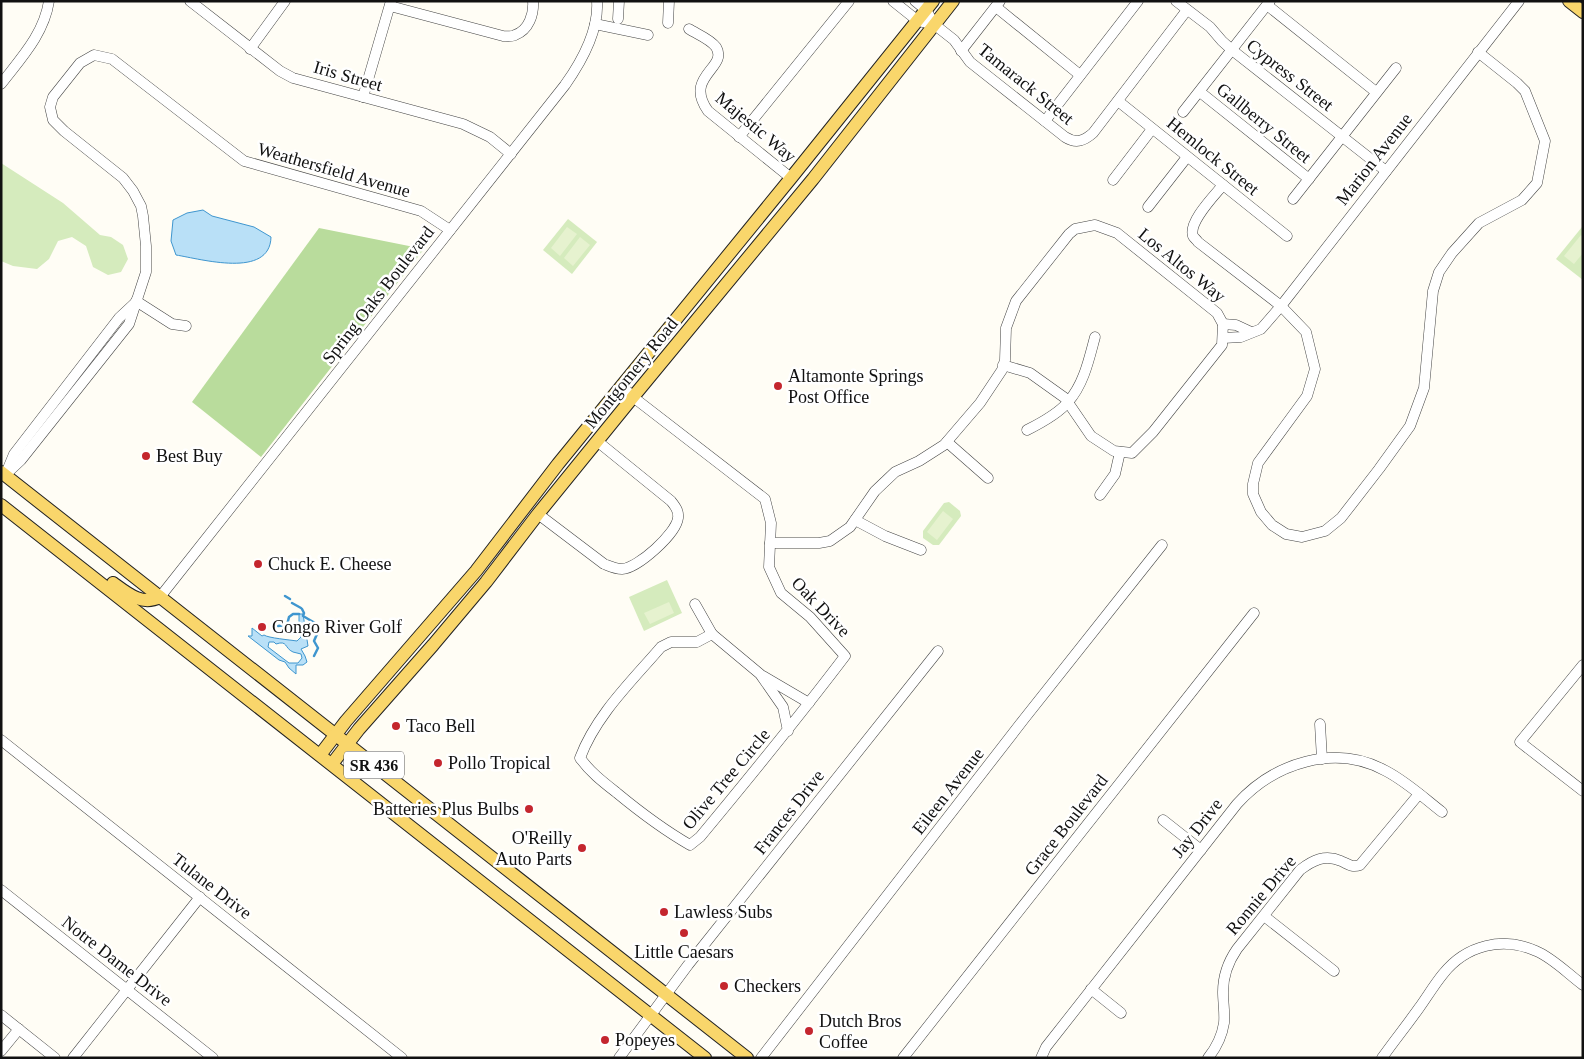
<svg xmlns="http://www.w3.org/2000/svg" width="1584" height="1059" viewBox="0 0 1584 1059" font-family="Georgia,serif">
	<style>
		.green { fill: #d5ebbd }
		.forest { fill: #b9dc9c }
		.pitch { fill: #e6f2cf }
		.water { fill: #b9e0f7; stroke: #3f96cf; fill-rule: evenodd }
		.lines { fill: none; stroke-linecap: round; stroke-linejoin: round }
		.stream { stroke: #3f96cf; stroke-width: 2.5 }
		.minor-casing { stroke: #444; stroke-width: 11 }
		.major-casing { stroke: #222; stroke-width: 14 }
		.minor { stroke: #fff; stroke-width: 10 }
		.major { stroke: #f9d66b; stroke-width: 12 }
		.poi-dot { fill: #c4262e; stroke: #fff; stroke-width: 2 }
		.labels { text-anchor: middle; dominant-baseline: central; stroke-width: 5; stroke-linejoin: round; paint-order: stroke }
		.shield { fill: #fff; stroke: #585858; stroke-width: 1 }
		.shield-label { font-size: 16px; font-weight: bold; fill: #111 }
		.street-label { font-size: 18px; fill: #111; stroke: #fff }
		.poi-label { font-size: 18px; fill: #111; stroke: #fff; text-anchor: start }
	</style>
	<rect width="100%" height="100%" fill="#fffdf5"/>
	<g class="green">
		<polygon points="1,163 63,203 100,235 111,237 123,245 128,259 121,272 108,275 93,267 86,246 72,237 58,241 49,259 37,269 13,266 1,261"/>
		<polygon points="568,219 597,242 572,274 543,250"/>
		<polygon points="1582,227 1583,227 1583,280 1556,259"/>
		<polygon points="949,502 960,511 961,516 939,545 933,545 923,538 923,531 944,503"/>
		<polygon points="667,580 682,613 644,631 629,597"/>
	</g>
	<polygon class="forest" points="319,228 424,249 261,457 192,402"/>
	<g class="pitch">
		<polygon points="567,227 577,234 560,256 551,248"/>
		<polygon points="1581,235 1583,237 1583,253 1574,264 1564,256"/>
		<polygon points="580,237 590,245 573,266 564,258"/>
		<polygon points="943,511 953,519 937,540 927,532"/>
		<polygon points="669,602 674,613 650,624 644,613"/>
	</g>
	<g class="water">
		<path d="M203,210l9,6 42,11 17,10c-1,42 -70,22 -95,18l-5,-14 2,-21 14,-7z"/>
		<path d="M299,614h4l5,32 -7,3 4,7 2,6 -4,3h-7v9l-7,-6 -4,-6 -6,-2 -31,-24h4v-8l10,8 2,-1c4,3 27,5 33,6l4,-4v-4l-8,-7 1,-1 3,2 2,-2zM269,642h5l2,2c12,-4 8,4 17,8 3,1 5,1 8,2l1,4 -4,5h-9l-21,-16z"/>
	</g>
	<g class="lines">
		<g class="stream">
			<polyline points="285,596 290,599"/>
			<polyline points="292,603 301,608"/>
			<polyline points="302,609 304,613 303,616 315,623 317,634 314,641 318,648 314,656"/>
			<polyline points="278,626 287,625 289,617 293,614 299,614"/>
		</g>
		<defs>
			<g id="minor">
				<polyline points="190,1 280,71 293,78 463,124 490,137 511,154"/>
				<polyline points="893,1 918,21 935,25"/>
				<path d="M915,1l11,9 9,15 19,15 16,22 95,75c11,7 19,4 28,-4l94,-123"/>
				<polyline points="1176,1 1210,27 1222,41 1232,50 1386,171"/>
				<polyline points="1267,5 1376,92"/>
				<path d="M390,6l113,30c4,0 9,1 12,-1 14,-5 19,-21 18,-34"/>
				<polyline points="996,7 1080,75"/>
				<polyline points="618,19 619,1"/>
				<polyline points="668,23 669,1"/>
				<polyline points="595,24 648,35"/>
				<path d="M689,29c8,5 21,10 27,18 13,21 -33,29 -8,64l83,67"/>
				<polyline points="250,49 285,1"/>
				<polyline points="961,51 1000,1"/>
				<path d="M1,84c20,-26 43,-50 48,-83"/>
				<polyline points="1200,92 1309,179"/>
				<polyline points="363,97 391,1"/>
				<polyline points="1118,101 1287,236"/>
				<polyline points="1183,112 1270,1"/>
				<polyline points="1045,121 1138,1"/>
				<polyline points="739,137 849,1"/>
				<polyline points="1113,180 1152,129"/>
				<path d="M1223,185c-9,11 -35,37 -30,51 1,2 4,4 5,6l83,64 25,26 9,37 -8,27 -49,67 -5,21v10l8,18 11,13 14,9 16,3 23,-6 16,-13 38,-49 31,-43 14,-38 9,-97 6,-19 13,-19 27,-30 43,-23 15,-17 8,-42 -20,-50 -8,-8 -39,-31"/>
				<polyline points="1293,199 1396,68"/>
				<polyline points="1148,207 1187,157"/>
				<polyline points="136,301 172,324 186,326"/>
				<polyline points="1223,324 1236,325 1251,332"/>
				<polyline points="1223,338 1241,337 1261,329 1281,306 1519,1"/>
				<path d="M622,386l11,11 132,102 6,24 -2,44 12,26 29,24 35,39c-47,62 -96,122 -145,181l-10,8c-26,-15 -50,-33 -73,-52 -14,-11 -27,-21 -37,-35 16,-43 52,-77 81,-111l10,-5h26l15,-8 48,40 23,33 5,24"/>
				<path d="M1027,430c14,-7 31,-16 41,-28 16,-18 21,-43 27,-65"/>
				<polyline points="947,442 988,478"/>
				<polyline points="7,471 14,454 119,318 134,304"/>
				<polyline points="5,475 21,460 129,324 146,272 146,246 143,216 141,206 133,191 123,178 64,131 53,120 50,107 53,97 80,63 94,55 112,59 244,161 421,211 450,230"/>
				<polyline points="1100,495 1115,474 1120,452"/>
				<path d="M538,514l66,50c5,2 11,5 18,5 16,-1 54,-35 56,-51 1,-7 -3,-12 -7,-17l-74,-60"/>
				<polyline points="855,520 885,536 921,550"/>
				<polyline points="770,543 819,543 830,541 850,527 875,491 895,472 919,461 944,445 980,403 1002,370 1005,360 1006,328 1016,301 1069,234 1075,229 1095,225 1117,233 1217,313 1223,324 1222,345 1153,432 1132,453 1114,451 1091,436 1065,398 1030,373 1003,365"/>
				<path d="M160,597l405,-512c17,-24 34,-54 32,-84"/>
				<polyline points="695,604 712,634"/>
				<polyline points="1583,665 1520,742 1583,791"/>
				<polyline points="763,676 809,703"/>
				<polyline points="1320,724 1322,759"/>
				<polyline points="1,740 402,1058"/>
				<polyline points="1163,820 1201,850"/>
				<polyline points="1,890 213,1058"/>
				<polyline points="1264,916 1334,971"/>
				<polyline points="1091,989 1121,1013"/>
				<polyline points="1,1015 55,1058"/>
				<polyline points="1,1051 19,1029"/>
				<polyline points="73,1058 200,897"/>
				<polyline points="619,1058 688,965 938,651"/>
				<polyline points="761,1058 1024,719 1162,545"/>
				<polyline points="903,1058 1254,613"/>
				<path d="M1041,1058l5,-11 191,-243c37,-41 98,-61 149,-33 21,11 38,27 56,41"/>
				<path d="M1208,1058c8,-10 14,-22 16,-35 1,-10 -1,-21 -1,-31 0,-16 5,-30 14,-43l63,-79c13,-10 25,-16 41,-9 7,3 11,7 19,4l59,-71"/>
				<path d="M1382,1058c12,-17 25,-33 37,-50 8,-11 15,-23 24,-34 23,-29 60,-38 93,-23 17,7 32,23 47,34"/>
			</g>
			<g id="major">
				<polyline points="1569,1 1583,12"/>
				<polyline points="1,472 747,1058"/>
				<polyline points="1,505 705,1058"/>
				<path d="M113,583c15,11 29,23 47,14"/>
				<polyline points="320,755 346,721 476,571 558,464 791,178 933,1"/>
				<polyline points="332,764 359,729 433,645 486,582 538,514 633,397 813,179 953,1"/>
			</g>
		</defs>
		<use href="#minor" class="minor-casing"/>
		<use href="#major" class="major-casing"/>
		<use href="#minor" class="minor"/>
		<use href="#major" class="major"/>
	</g>
	<g class="poi-dot">
		<circle cx="778" cy="386" r="5"/>
		<circle cx="146" cy="456" r="5"/>
		<circle cx="258" cy="564" r="5"/>
		<circle cx="262" cy="627" r="5"/>
		<circle cx="396" cy="726" r="5"/>
		<circle cx="438" cy="763" r="5"/>
		<circle cx="529" cy="809" r="5"/>
		<circle cx="582" cy="848" r="5"/>
		<circle cx="664" cy="912" r="5"/>
		<circle cx="684" cy="933" r="5"/>
		<circle cx="724" cy="986" r="5"/>
		<circle cx="809" cy="1031" r="5"/>
		<circle cx="605" cy="1040" r="5"/>
	</g>
	<g class="labels">
		<rect class="shield" x="344" y="751.5" width="60" height="27" rx="4"/>
		<g class="shield-label">
			<text x="374" y="765">SR 436</text>
		</g>
		<g class="street-label">
			<text transform="translate(1290 75) rotate(38)">Cypress Street</text>
			<text transform="translate(348 76) rotate(16)">Iris Street</text>
			<text transform="translate(1026 84) rotate(39)">Tamarack Street</text>
			<text transform="translate(1264 123) rotate(39)">Gallberry Street</text>
			<text transform="translate(756 127) rotate(40)">Majestic Way</text>
			<text transform="translate(1213 156) rotate(39)">Hemlock Street</text>
			<text transform="translate(1374 159) rotate(-52)">Marion Avenue</text>
			<text transform="translate(334 170) rotate(16)">Weathersfield Avenue</text>
			<text transform="translate(1182 265) rotate(39)">Los Altos Way</text>
			<text transform="translate(378 295) rotate(-52)">Spring Oaks Boulevard</text>
			<text transform="translate(631 373) rotate(-51)">Montgomery Road</text>
			<text transform="translate(821 607) rotate(46)">Oak Drive</text>
			<text transform="translate(726 779) rotate(-50)">Olive Tree Circle</text>
			<text transform="translate(948 791) rotate(-52)">Eileen Avenue</text>
			<text transform="translate(789 812) rotate(-52)">Frances Drive</text>
			<text transform="translate(1066 825) rotate(-52)">Grace Boulevard</text>
			<text transform="translate(1197 828) rotate(-52)">Jay Drive</text>
			<text transform="translate(212 886) rotate(38)">Tulane Drive</text>
			<text transform="translate(1261 895) rotate(-50)">Ronnie Drive</text>
			<text transform="translate(117 961) rotate(38)">Notre Dame Drive</text>
		</g>
		<g class="poi-label">
			<text x="788" y="376">Altamonte Springs<tspan x="788" dy="21">Post Office</tspan></text>
			<text x="156" y="456">Best Buy</text>
			<text x="268" y="564">Chuck E. Cheese</text>
			<text x="272" y="627">Congo River Golf</text>
			<text x="406" y="726">Taco Bell</text>
			<text x="448" y="763">Pollo Tropical</text>
			<text x="519" y="809" text-anchor="end">Batteries Plus Bulbs</text>
			<text x="572" y="838" text-anchor="end">O'Reilly<tspan x="572" dy="21">Auto Parts</tspan></text>
			<text x="674" y="912">Lawless Subs</text>
			<text x="684" y="952" text-anchor="middle">Little Caesars</text>
			<text x="734" y="986">Checkers</text>
			<text x="819" y="1021">Dutch Bros<tspan x="819" dy="21">Coffee</tspan></text>
			<text x="615" y="1040">Popeyes</text>
		</g>
	</g>
	<rect width="1584" height="1059" fill="none" stroke="#111111" stroke-width="5"/>
</svg>
